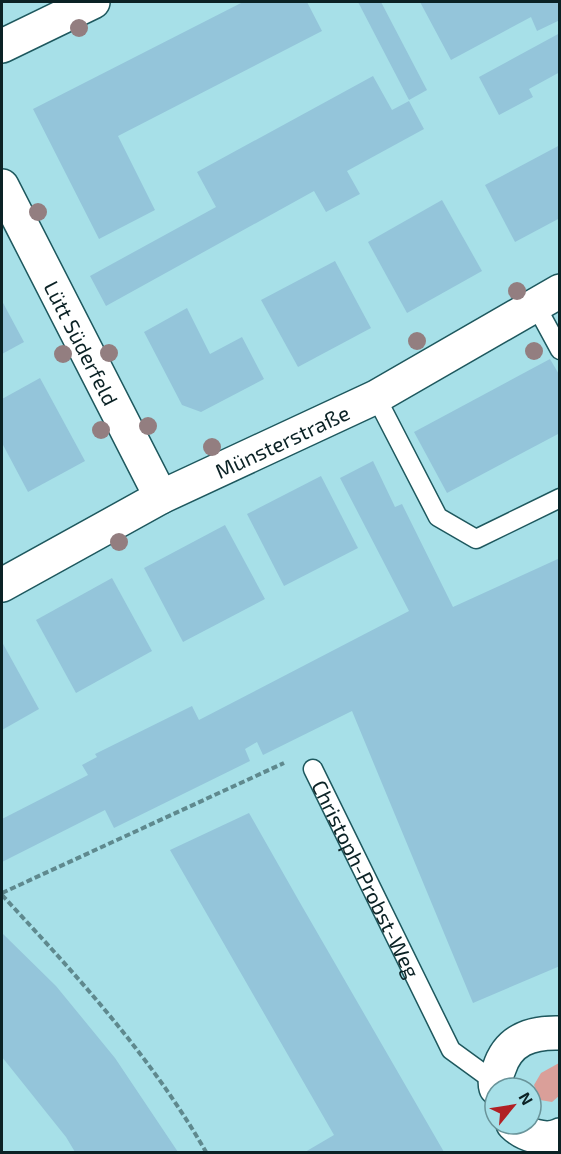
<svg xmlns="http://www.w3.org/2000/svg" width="561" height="1154" viewBox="0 0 561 1154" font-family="'Exo 2',sans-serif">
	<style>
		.green { fill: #da9f99 }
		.building { fill: #94c5da }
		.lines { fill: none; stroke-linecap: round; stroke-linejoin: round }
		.service-casing { stroke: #1e585e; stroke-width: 21 }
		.minor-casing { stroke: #1e585e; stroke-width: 36 }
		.path { stroke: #5f898e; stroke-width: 4; stroke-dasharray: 6 3; stroke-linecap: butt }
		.service { stroke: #fff; stroke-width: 18 }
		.minor { stroke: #fff; stroke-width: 33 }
		.tree { fill: #937e80 }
		.labels { text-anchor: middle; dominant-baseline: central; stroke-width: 4.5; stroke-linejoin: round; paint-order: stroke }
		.street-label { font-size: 21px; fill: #0b2225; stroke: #a7e0e8 }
	</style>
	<rect width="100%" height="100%" fill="#a7e0e8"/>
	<polygon class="green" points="559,1063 559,1096 552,1102 540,1100 534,1085 541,1073"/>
	<g class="building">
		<polygon points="243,2 307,2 322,31 118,136 155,210 99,239 33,109"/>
		<polygon points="358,2 381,2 427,90 409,100"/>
		<polygon points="420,2 560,2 560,20 537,31 531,17 451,60"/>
		<polygon points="560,33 560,72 529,89 533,97 499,115 479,77"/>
		<polygon points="373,76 392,110 409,101 424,129 347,171 360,194 326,212 314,191 106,306 90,276 216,207 197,172"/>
		<polygon points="560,145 560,218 515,242 485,185"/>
		<polygon points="442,200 482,271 407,313 368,242"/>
		<polygon points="335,261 371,328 298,367 261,300"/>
		<polygon points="2,301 24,342 2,354"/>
		<polygon points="187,308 210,354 242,337 264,379 201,412 182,405 144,332"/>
		<polygon points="550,359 560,376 560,433 447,493 414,432"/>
		<polygon points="40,378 85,461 28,492 2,443 2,399"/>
		<polygon points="373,461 395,507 402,504 453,607 560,558 560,966 473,1003 352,711 263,755 257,742 245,749 250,761 114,828 105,810 2,862 2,819 88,775 82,765 97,757 95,754 192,706 199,720 409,611 340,478"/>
		<polygon points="321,476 358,548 284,586 247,514"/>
		<polygon points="225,525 265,599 183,642 144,568"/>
		<polygon points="112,578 152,651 76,693 36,620"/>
		<polygon points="2,642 39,709 2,730"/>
		<polygon points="249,813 299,901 444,1152 305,1152 334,1135 170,850"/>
		<polygon points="2,933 56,986 115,1058 178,1152 75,1152 66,1137 2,1057"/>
	</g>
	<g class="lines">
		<defs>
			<g id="service">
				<polyline points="535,304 560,350"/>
				<polyline points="376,397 438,517 476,539 560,498"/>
				<path id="s1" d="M313,769l138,281 44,32"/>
			</g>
			<g id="minor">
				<polyline points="2,46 93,2"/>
				<path id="s2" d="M2,186l159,311"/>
				<path id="s3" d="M2,585l159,-88 215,-100 184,-106"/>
				<path d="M496,1088c-2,-7 0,-12 3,-19 9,-29 32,-37 61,-36"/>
				<path d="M513,1124c11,11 33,18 47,11"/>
			</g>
		</defs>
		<use href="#service" class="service-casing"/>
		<use href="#minor" class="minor-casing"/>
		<g class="path">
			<polyline points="2,893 284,763"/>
			<path d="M2,895c75,81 149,161 204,257"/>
		</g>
		<use href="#service" class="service"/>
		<use href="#minor" class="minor"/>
	</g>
	<g class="tree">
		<circle cx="79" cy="28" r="9"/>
		<circle cx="38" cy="212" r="9"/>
		<circle cx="517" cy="291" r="9"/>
		<circle cx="417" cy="341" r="9"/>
		<circle cx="534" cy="351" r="9"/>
		<circle cx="109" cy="353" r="9"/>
		<circle cx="63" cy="354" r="9"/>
		<circle cx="148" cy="426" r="9"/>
		<circle cx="101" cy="430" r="9"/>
		<circle cx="212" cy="447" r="9"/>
		<circle cx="119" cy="542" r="9"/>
	</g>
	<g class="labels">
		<g class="street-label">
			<text stroke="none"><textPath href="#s2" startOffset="176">Lütt Süderfeld</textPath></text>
			<text stroke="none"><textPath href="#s3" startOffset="315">Münsterstraße</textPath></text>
			<text stroke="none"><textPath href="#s1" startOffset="122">Christoph-Probst-Weg</textPath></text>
		</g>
	</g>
	<rect width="561" height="1154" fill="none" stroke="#0b2225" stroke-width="6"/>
	<g transform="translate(513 1106) rotate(60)"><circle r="28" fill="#a7e0e8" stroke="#69949a" stroke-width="1.5"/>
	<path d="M0-4.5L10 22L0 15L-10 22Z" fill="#b12024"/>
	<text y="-9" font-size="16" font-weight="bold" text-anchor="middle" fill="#0b2225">N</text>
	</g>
</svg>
